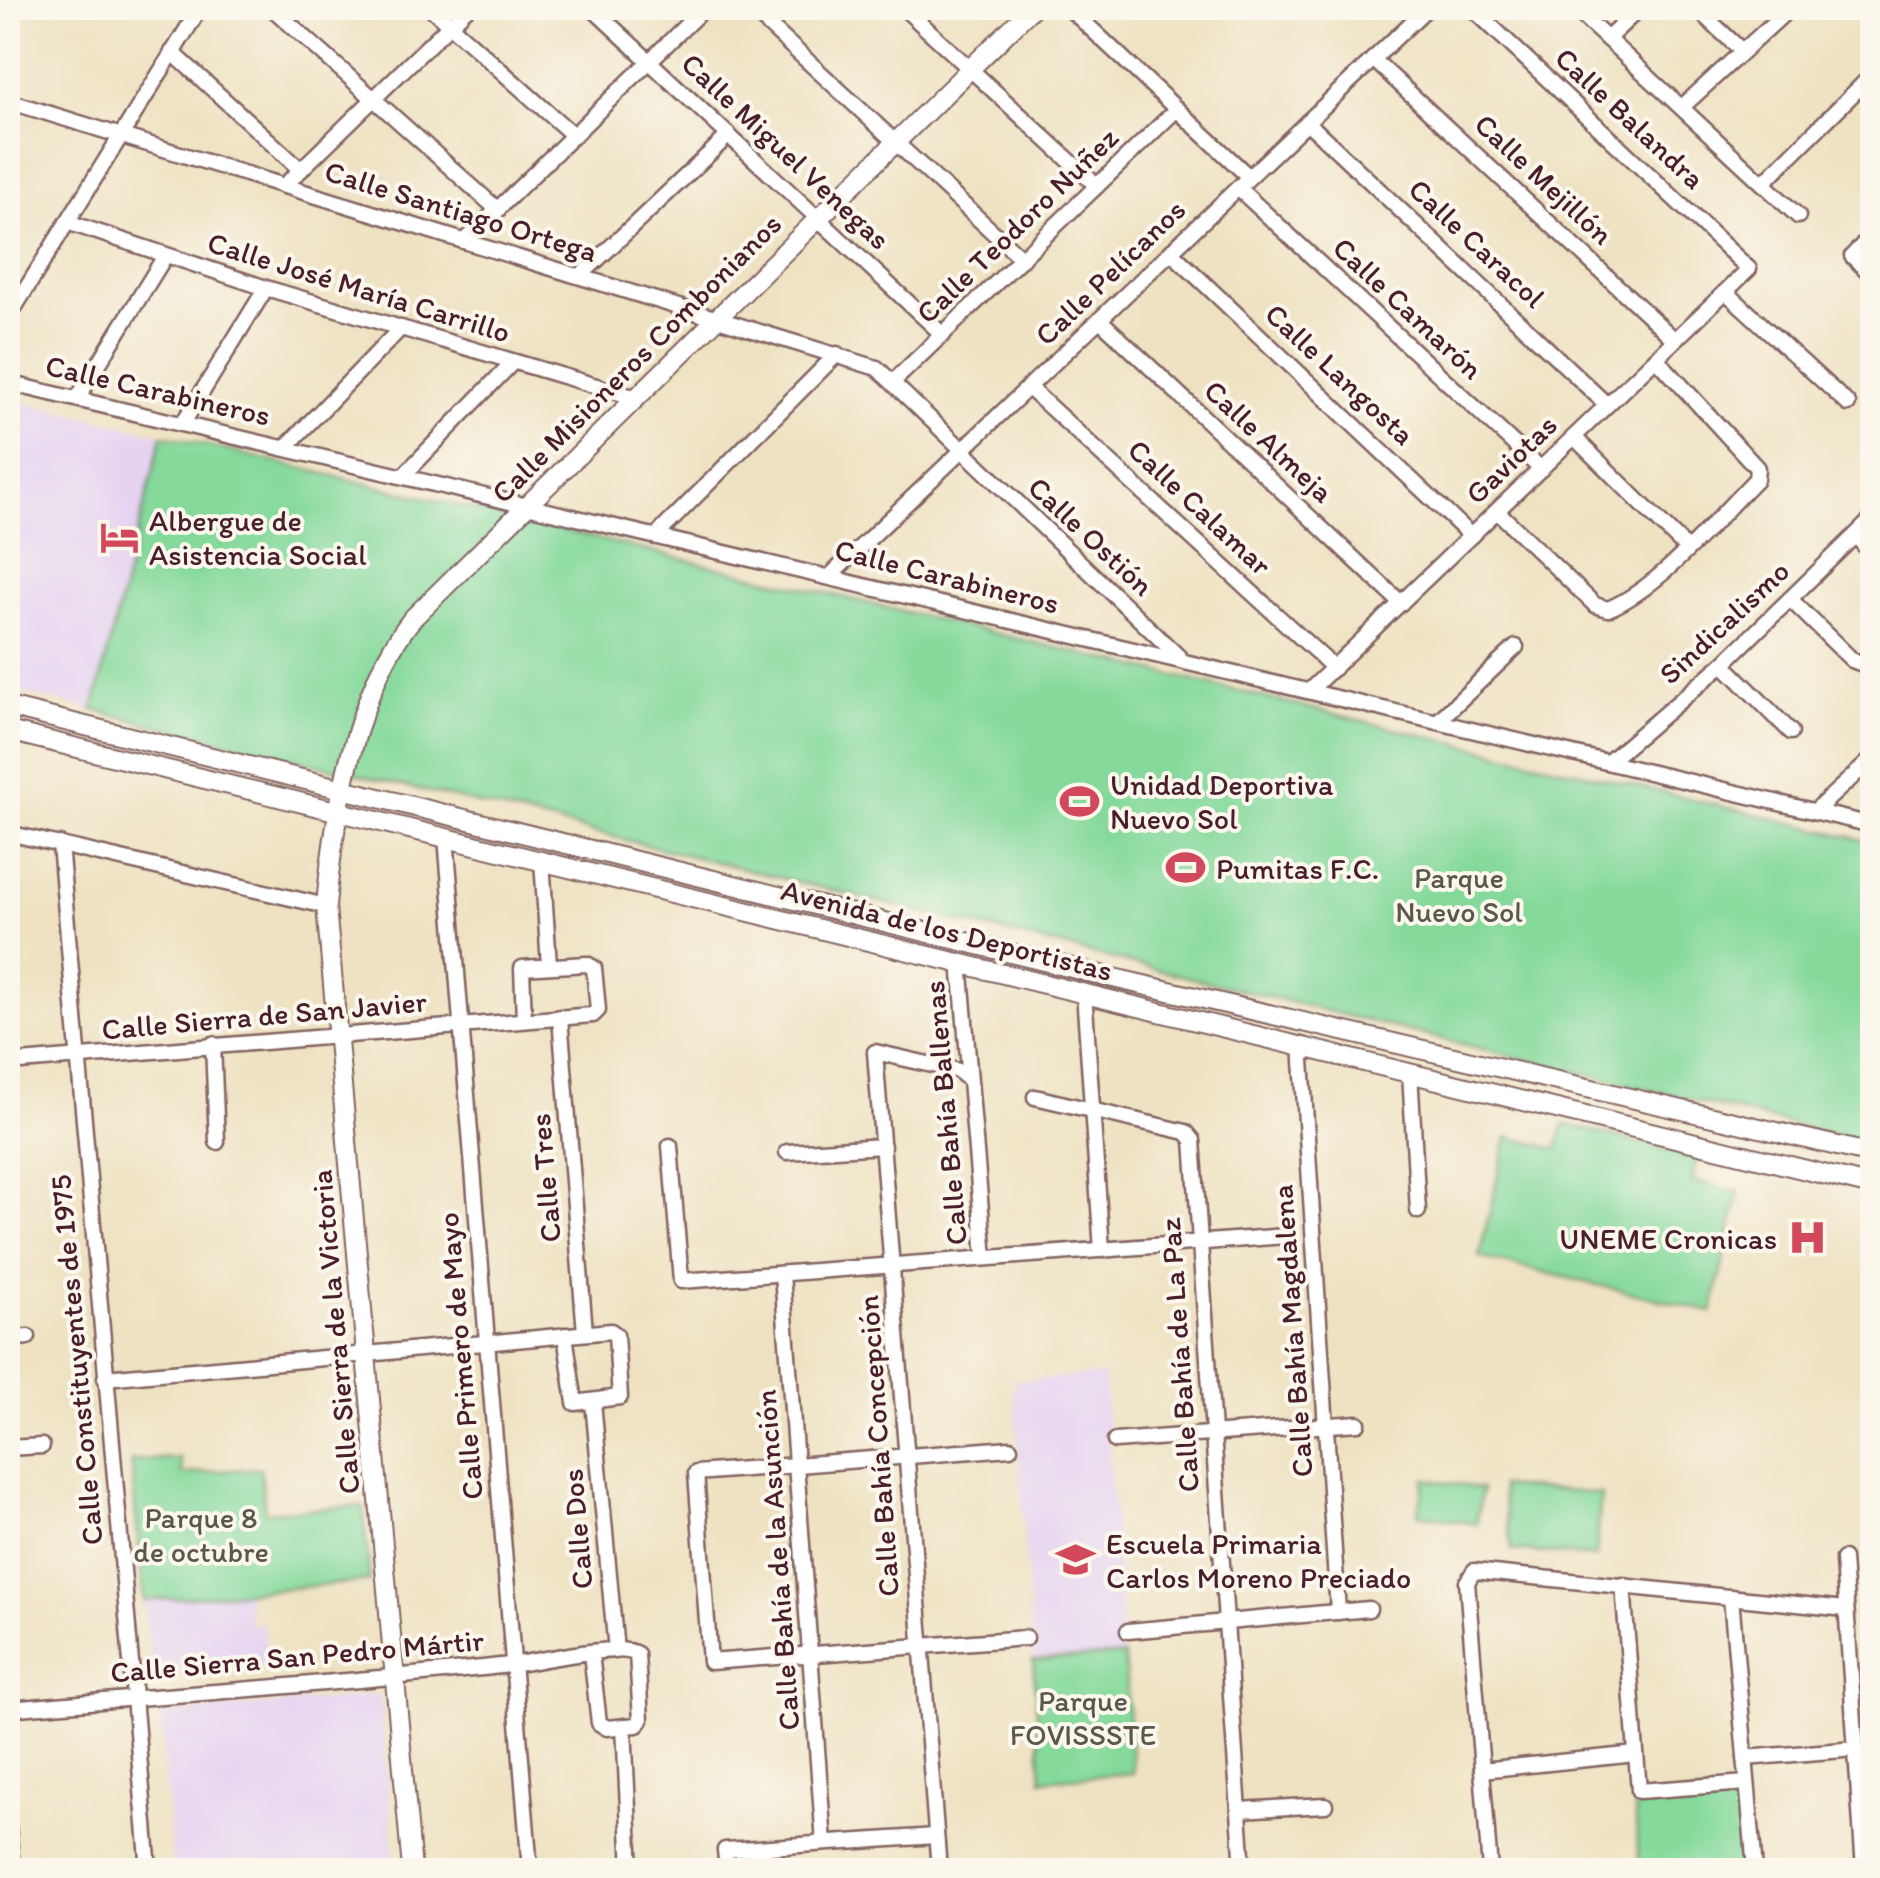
<svg xmlns="http://www.w3.org/2000/svg" width="1880" height="1878" viewBox="0 0 1880 1878" font-family="Itim,sans-serif">
	<style>
		.built { fill: #e5d3f1 }
		.green { fill: #84d99b; stroke: #677c63; stroke-width: 2.5 }
		.lines { fill: none; stroke-linecap: round; stroke-linejoin: round }
		.minor-casing { stroke: #836360; stroke-width: 19 }
		.tertiary-casing { stroke: #836360; stroke-width: 22 }
		.minor { stroke: #fff; stroke-width: 14 }
		.tertiary { stroke: #fff; stroke-width: 18 }
		.labels { text-anchor: middle; dominant-baseline: central; stroke-width: 8; stroke-linejoin: round; paint-order: stroke }
		.street-label { font-size: 30px; fill: #4a1f2b; stroke: #fbf7ec }
		.poi-label { font-size: 30px; fill: #4a1f2b; stroke: #fbf7ec; text-anchor: start }
		.park-label { font-size: 30px; fill: #5b574d; stroke: #fbf7ec }
	</style>
	<rect width="100%" height="100%" fill="#fbf7ec"/>
	<filter id="ink" filterUnits="userSpaceOnUse"><feTurbulence type="fractalNoise" baseFrequency=".01" numOctaves="2"/><feDisplacementMap in="SourceGraphic" scale="20" xChannelSelector="R" yChannelSelector="G"/><feConvolveMatrix kernelMatrix="1 2 1 2 8 2 1 2 1" color-interpolation-filters="sRGB"/></filter>
	<filter id="wash" filterUnits="userSpaceOnUse"><feTurbulence type="fractalNoise" baseFrequency=".0048" numOctaves="4" result="noise"/><feDisplacementMap in="SourceGraphic" scale="40" xChannelSelector="R" yChannelSelector="G"/><feGaussianBlur stdDeviation="2.25" result="paint"/><feColorMatrix in="noise" values="0 0 0 0 0 0 0 0 0 0 0 0 0 0 0 0 0 1.4 0 .05"/><feComposite in="paint" operator="in"/></filter>
	<g filter="url(#wash)">
		<rect width="100%" height="100%" fill="#eee2c2"/>
		<g class="built">
			<polygon points="8,398 162,435 93,710 8,689"/>
			<polygon points="1104,1375 1124,1655 1033,1661 1013,1381"/>
			<polygon points="247,1592 250,1624 263,1623 267,1664 151,1674 144,1601"/>
			<polygon points="380,1695 395,1870 173,1870 160,1714"/>
		</g>
		<g class="green">
			<polygon points="162,435 1872,842 1872,1144 93,710"/>
			<polygon points="1564,1124 1697,1157 1692,1181 1739,1192 1712,1312 1479,1257 1507,1137 1557,1149"/>
			<polygon points="180,1458 182,1474 260,1468 265,1512 363,1506 370,1581 144,1601 131,1461"/>
			<polygon points="1425,1479 1482,1489 1476,1524 1418,1514"/>
			<polygon points="1501,1486 1601,1494 1596,1557 1512,1550"/>
			<polygon points="1124,1655 1133,1773 1042,1780 1033,1661"/>
			<polygon points="1739,1791 1746,1870 1640,1870 1634,1800"/>
		</g>
	</g>
	<g filter="url(#ink)">
		<g class="lines">
			<defs>
				<g id="minor">
					<polyline points="272,8 498,210"/>
					<polyline points="431,8 574,136"/>
					<polyline points="592,8 943,335"/>
					<polyline points="750,8 1022,259"/>
					<polyline points="904,8 1097,186"/>
					<polyline points="1069,8 1249,177"/>
					<polyline points="1574,8 1798,216"/>
					<polyline points="1696,8 1742,51"/>
					<polyline points="1607,39 1640,8"/>
					<polyline points="172,52 301,170"/>
					<polyline points="1373,59 1675,340"/>
					<polyline points="8,101 877,368 1180,658"/>
					<polyline points="1682,107 1790,8"/>
					<polyline points="1307,122 1607,405"/>
					<polyline points="1763,183 1872,75"/>
					<polyline points="284,186 467,8"/>
					<polyline points="1238,188 1541,469"/>
					<polyline points="67,222 266,288 637,398"/>
					<polyline points="1872,235 1852,256 1872,275"/>
					<polyline points="465,241 704,8"/>
					<polyline points="1171,252 1471,536"/>
					<polyline points="580,276 729,135"/>
					<polyline points="1726,292 1848,404"/>
					<polyline points="8,318 200,8"/>
					<polyline points="1100,320 1401,603"/>
					<polyline points="894,381 1177,109"/>
					<polyline points="8,383 1872,825"/>
					<polyline points="1028,387 1334,668"/>
					<polyline points="77,399 165,256"/>
					<polyline points="183,423 266,288"/>
					<polyline points="1574,437 1687,549"/>
					<polyline points="286,447 400,329"/>
					<polyline points="404,475 513,362"/>
					<path d="M1497,511l98,94 13,4c53,-22 107,-89 148,-130l1,-11 -101,-110"/>
					<polyline points="658,534 837,354"/>
					<polyline points="1856,536 1872,554"/>
					<polyline points="830,576 1427,8"/>
					<polyline points="1790,599 1852,660 1860,663 1872,655"/>
					<polyline points="1723,664 1791,732"/>
					<polyline points="1311,689 1749,269 1472,8"/>
					<polyline points="1438,721 1516,647"/>
					<polyline points="1608,762 1723,664 1872,519"/>
					<polyline points="1815,811 1872,759"/>
					<polyline points="8,833 326,906"/>
					<polyline points="446,837 530,1870"/>
					<polyline points="60,844 149,1870"/>
					<polyline points="542,860 549,965"/>
					<polyline points="960,962 985,1258"/>
					<polyline points="1084,992 1102,1250"/>
					<polyline points="560,1017 585,1333"/>
					<polyline points="213,1044 217,1142"/>
					<polyline points="1301,1045 1338,1612"/>
					<polyline points="8,1063 593,1015 598,1010 594,968 587,964 522,968 524,1020"/>
					<polyline points="1410,1072 1418,1211"/>
					<polyline points="1035,1097 1186,1132 1193,1140 1243,1870"/>
					<polyline points="670,1146 681,1281 1286,1236"/>
					<polyline points="787,1152 883,1146"/>
					<polyline points="782,1274 824,1843"/>
					<polyline points="8,1339 28,1337"/>
					<path d="M105,1378c169,-15 337,-31 506,-47l5,4 4,62 -45,6 -10,-68"/>
					<polyline points="593,1402 616,1651"/>
					<polyline points="1115,1441 1358,1423"/>
					<polyline points="8,1448 42,1446"/>
					<polyline points="1010,1448 696,1473 710,1662 1026,1638"/>
					<polyline points="1843,1559 1864,1870"/>
					<polyline points="1623,1585 1639,1791 1747,1783"/>
					<polyline points="1731,1597 1755,1870"/>
					<polyline points="1128,1631 1369,1609"/>
					<path d="M8,1709c167,-15 335,-25 502,-44 25,-3 109,-23 127,-11l4,66 -4,5 -30,3 -8,-5 -8,-70"/>
					<polyline points="624,1726 631,1870"/>
					<polyline points="1745,1758 1856,1749"/>
					<polyline points="1482,1770 1636,1754"/>
					<polyline points="1239,1810 1325,1805"/>
					<polyline points="8,1824 12,1870"/>
					<polyline points="727,1870 725,1850 936,1836"/>
					<polyline points="939,1870 875,1052 959,1071 969,1080"/>
					<polyline points="1490,1870 1467,1582 1474,1571 1846,1609"/>
				</g>
				<g id="tertiary">
					<polyline points="8,707 1109,977 1872,1154"/>
					<polyline points="8,731 1872,1186"/>
					<path d="M412,1870l-86,-964c8,-91 29,-215 86,-287l620,-611"/>
				</g>
			</defs>
			<use href="#minor" class="minor-casing"/>
			<use href="#tertiary" class="tertiary-casing"/>
			<use href="#minor" class="minor"/>
			<use href="#tertiary" class="tertiary"/>
		</g>
	</g>
	<defs>
		<symbol id="hotel-bare" viewBox="-9 -9 18 18"><path d="M-6-4.5h1.5V1H6V5H4.5V3h-9V5H-6ZM-4 0a1.8 1.8 0 1 1 3.6 0ZM.5 0V-2.5h3Q6-2.5 6 0Z" fill="#d1495b" stroke="#fbf7ec" stroke-width="2.5" paint-order="stroke"/></symbol>
		<symbol id="stadium-bare" viewBox="-9 -9 18 18"><path d="M0-5a6.5 5 0 1 0 0 10a6.5 5 0 1 0 0-10ZM-3.5-1.8h7v3.6h-7Z" fill="#d1495b" stroke="#fbf7ec" stroke-width="2.5" paint-order="stroke"/></symbol>
		<symbol id="hospital-bare" viewBox="-9 -9 18 18"><path d="M-5-5h3v3.5h4V-5h3V5h-3V1.5h-4V5h-3Z" fill="#d1495b" stroke="#fbf7ec" stroke-width="2.5" paint-order="stroke"/></symbol>
		<symbol id="school-bare" viewBox="-9 -9 18 18"><path d="M0-5L7-2L0 1L-7-2ZM-4 1L0 2.5L4 1V4Q0 6-4 4Z" fill="#d1495b" stroke="#fbf7ec" stroke-width="2.5" paint-order="stroke"/></symbol>
	</defs>
	<g fill-rule="evenodd">
		<use href="#hotel-bare" x="92" y="510" width="55" height="55"/>
		<use href="#stadium-bare" x="1052" y="774" width="55" height="55"/>
		<use href="#stadium-bare" x="1158" y="840" width="55" height="55"/>
		<use href="#hospital-bare" x="1780" y="1210" width="55" height="55"/>
		<use href="#school-bare" x="1048" y="1532" width="55" height="55"/>
	</g>
	<g class="labels">
		<g class="street-label">
			<text transform="translate(1630 118) rotate(43)">Calle Balandra</text>
			<text transform="translate(786 151) rotate(43)">Calle Miguel Venegas</text>
			<text transform="translate(1544 179) rotate(43)">Calle Mejillón</text>
			<text transform="translate(461 211) rotate(17)">Calle Santiago Ortega</text>
			<text transform="translate(1017 225) rotate(-44)">Calle Teodoro Nuñez</text>
			<text transform="translate(1477 243) rotate(43)">Calle Caracol</text>
			<text transform="translate(1110 272) rotate(-44)">Calle Pelícanos</text>
			<text transform="translate(359 287) rotate(17)">Calle José María Carrillo</text>
			<text transform="translate(1408 308) rotate(43)">Calle Camarón</text>
			<text transform="translate(636 358) rotate(-45)">Calle Misioneros Combonianos</text>
			<text transform="translate(1340 374) rotate(43)">Calle Langosta</text>
			<text transform="translate(158 390) rotate(13)">Calle Carabineros</text>
			<text transform="translate(1269 441) rotate(43)">Calle Almeja</text>
			<text transform="translate(1511 459) rotate(-44)">Gaviotas</text>
			<text transform="translate(1200 507) rotate(43)">Calle Calamar</text>
			<text transform="translate(1091 536) rotate(43)">Calle Ostión</text>
			<text transform="translate(947 576) rotate(14)">Calle Carabineros</text>
			<text transform="translate(1724 622) rotate(-43)">Sindicalismo</text>
			<text transform="translate(947 930) rotate(14)">Avenida de los Deportistas</text>
			<text transform="translate(264 1015) rotate(-5)">Calle Sierra de San Javier</text>
			<text transform="translate(945 1113) rotate(-95)">Calle Bahía Ballenas</text>
			<text transform="translate(545 1178) rotate(-95)">Calle Tres</text>
			<text transform="translate(1292 1331) rotate(-94)">Calle Bahía Magdalena</text>
			<text transform="translate(335 1332) rotate(-95)">Calle Sierra de la Victoria</text>
			<text transform="translate(1179 1355) rotate(-94)">Calle Bahía de La Paz</text>
			<text transform="translate(460 1356) rotate(-95)">Calle Primero de Mayo</text>
			<text transform="translate(76 1360) rotate(-95)">Calle Constituyentes de 1975</text>
			<text transform="translate(878 1446) rotate(-94)">Calle Bahía Concepción</text>
			<text transform="translate(577 1529) rotate(-95)">Calle Dos</text>
			<text transform="translate(777 1560) rotate(-94)">Calle Bahía de la Asunción</text>
			<text transform="translate(297 1656) rotate(-5)">Calle Sierra San Pedro Mártir</text>
		</g>
		<g class="poi-label">
			<text x="149" y="520">Albergue de<tspan x="149" dy="34">Asistencia Social</tspan></text>
			<text x="1110" y="784">Unidad Deportiva<tspan x="1110" dy="34">Nuevo Sol</tspan></text>
			<text x="1216" y="868">Pumitas F.C.</text>
			<text x="1777" y="1238" text-anchor="end">UNEME Cronicas</text>
			<text x="1106" y="1543">Escuela Primaria<tspan x="1106" dy="34">Carlos Moreno Preciado</tspan></text>
		</g>
		<g class="park-label">
			<text x="1459" y="877">Parque<tspan x="1459" dy="34">Nuevo Sol</tspan></text>
			<text x="201" y="1517">Parque 8<tspan x="201" dy="34">de octubre</tspan></text>
			<text x="1083" y="1700">Parque<tspan x="1083" dy="34">FOVISSSTE</tspan></text>
		</g>
	</g>
	<rect width="1880" height="1878" fill="none" stroke="#fbf7ec" stroke-width="40"/>
</svg>
